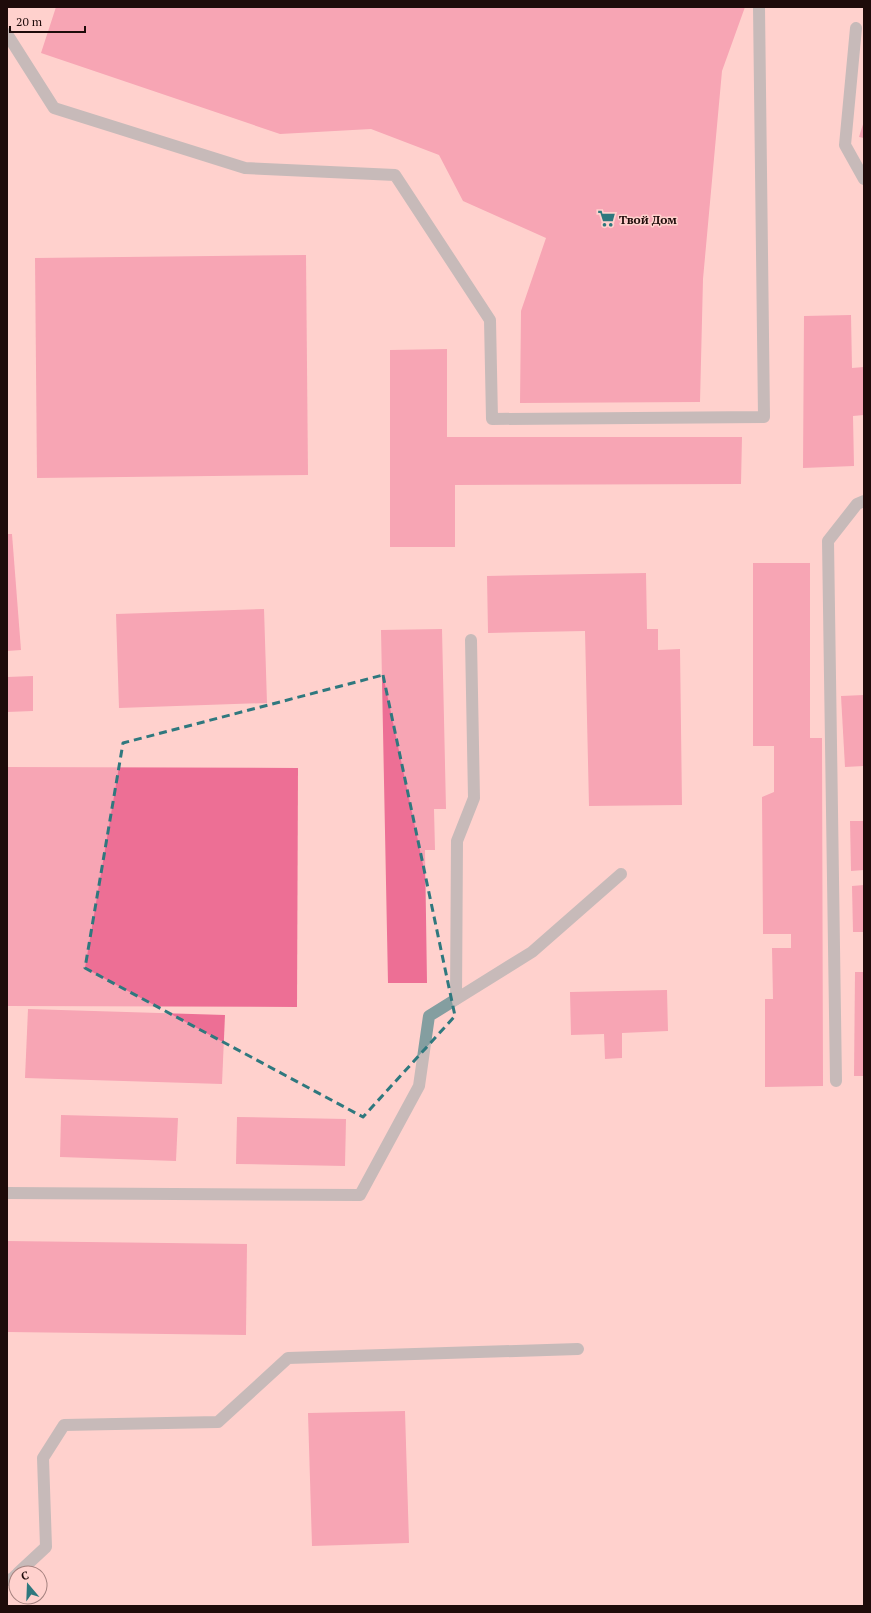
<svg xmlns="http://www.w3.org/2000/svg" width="871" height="1613" viewBox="0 0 871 1613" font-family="'PT Serif',serif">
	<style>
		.building { fill: #ed6f95 }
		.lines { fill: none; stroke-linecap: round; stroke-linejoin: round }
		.lane { stroke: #849ea0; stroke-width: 12 }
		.marked { fill: none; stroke: #2f787e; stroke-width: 3; stroke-dasharray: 8 5; stroke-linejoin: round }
		.labels { text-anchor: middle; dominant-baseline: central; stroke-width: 3; stroke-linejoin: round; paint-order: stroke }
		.poi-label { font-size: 12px; font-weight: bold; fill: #1e0b0a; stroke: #ffd1cd; text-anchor: start }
	</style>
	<rect width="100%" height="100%" fill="#ffd1cd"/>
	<g class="building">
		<polygon points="56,7 745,7 722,71 703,279 700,402 520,403 521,311 546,238 463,201 439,155 371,129 280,134 41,53"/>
		<polygon points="864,121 864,138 859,137"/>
		<polygon points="306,255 308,475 37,478 35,258"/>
		<polygon points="851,315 852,368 864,367 864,415 853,416 854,466 803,468 804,316"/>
		<polygon points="447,349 447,437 742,437 741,484 455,485 455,547 390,547 390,350"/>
		<polygon points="7,534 12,534 21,650 7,651"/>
		<polygon points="753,563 810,563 810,738 822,738 823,1086 765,1087 765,999 773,999 772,948 791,948 791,934 763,934 762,797 774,792 774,746 753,746"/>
		<polygon points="646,573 647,629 658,629 658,650 680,649 682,805 589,806 585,631 488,633 487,576"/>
		<polygon points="264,609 267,703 119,708 116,614"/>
		<polygon points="442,629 446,809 434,809 435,850 425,850 427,983 388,983 381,630"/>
		<polygon points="33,676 33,711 7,712 7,677"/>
		<polygon points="864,695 864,766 845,767 841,696"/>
		<polygon points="7,767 298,768 297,1007 7,1006"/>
		<polygon points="850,821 864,821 864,870 851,871"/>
		<polygon points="864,885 864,932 853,932 852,886"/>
		<polygon points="855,972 864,972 864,1076 854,1076"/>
		<polygon points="667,990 668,1031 622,1033 622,1058 605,1059 604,1034 571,1035 570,992"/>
		<polygon points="28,1009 225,1015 222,1084 25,1078"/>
		<polygon points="61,1115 178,1118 176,1161 60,1157"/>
		<polygon points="237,1117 346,1119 345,1166 236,1164"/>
		<polygon points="7,1241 247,1244 246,1335 7,1332"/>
		<polygon points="405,1411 409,1543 312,1546 308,1413"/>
	</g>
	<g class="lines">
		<g class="lane">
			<polyline points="856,28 845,145 864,179"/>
			<polyline points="7,34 54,108 245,168 395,175 490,320 492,419 764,417 759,7"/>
			<polyline points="456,999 457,841 474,798 471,640"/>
			<polyline points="836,1081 828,541 857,504 864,501"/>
			<polyline points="7,1193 360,1195 419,1086 429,1016 532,952 621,874"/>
			<polyline points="18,1573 46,1547 43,1458 64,1425 218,1422 288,1358 578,1349"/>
			<polyline points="7,1580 12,1579 16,1575"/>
		</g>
	</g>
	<path d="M0 0H871V1613H0ZM383,675l72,341 -92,101 -278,-149 38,-225z" fill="#ffd1cd" fill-opacity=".55" fill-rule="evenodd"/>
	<path class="marked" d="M383,675l72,341 -92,101 -278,-149 38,-225z"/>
	<defs>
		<symbol id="supermarket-bare" viewBox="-9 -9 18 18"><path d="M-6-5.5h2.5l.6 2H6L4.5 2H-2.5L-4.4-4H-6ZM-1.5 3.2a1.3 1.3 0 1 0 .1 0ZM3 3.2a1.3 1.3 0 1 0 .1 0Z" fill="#2f787e" stroke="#ffd1cd" stroke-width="2.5" paint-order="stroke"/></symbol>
	</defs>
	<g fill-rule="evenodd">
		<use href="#supermarket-bare" x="594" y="206" width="25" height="25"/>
	</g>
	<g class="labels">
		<g class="poi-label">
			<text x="619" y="219">Твой Дом</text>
		</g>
	</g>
	<rect width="871" height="1613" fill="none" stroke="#1e0b0a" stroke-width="16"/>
	<g transform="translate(28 1585) rotate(341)"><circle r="19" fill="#ffd1cd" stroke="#a5827f"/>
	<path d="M0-3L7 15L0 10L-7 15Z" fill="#2f787e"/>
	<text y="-6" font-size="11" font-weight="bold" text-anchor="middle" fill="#1e0b0a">С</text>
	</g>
	<path d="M10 26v6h75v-6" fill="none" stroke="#1e0b0a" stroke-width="2"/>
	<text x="16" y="26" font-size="12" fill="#1e0b0a" stroke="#ffd1cd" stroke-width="3" paint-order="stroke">20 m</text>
</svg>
